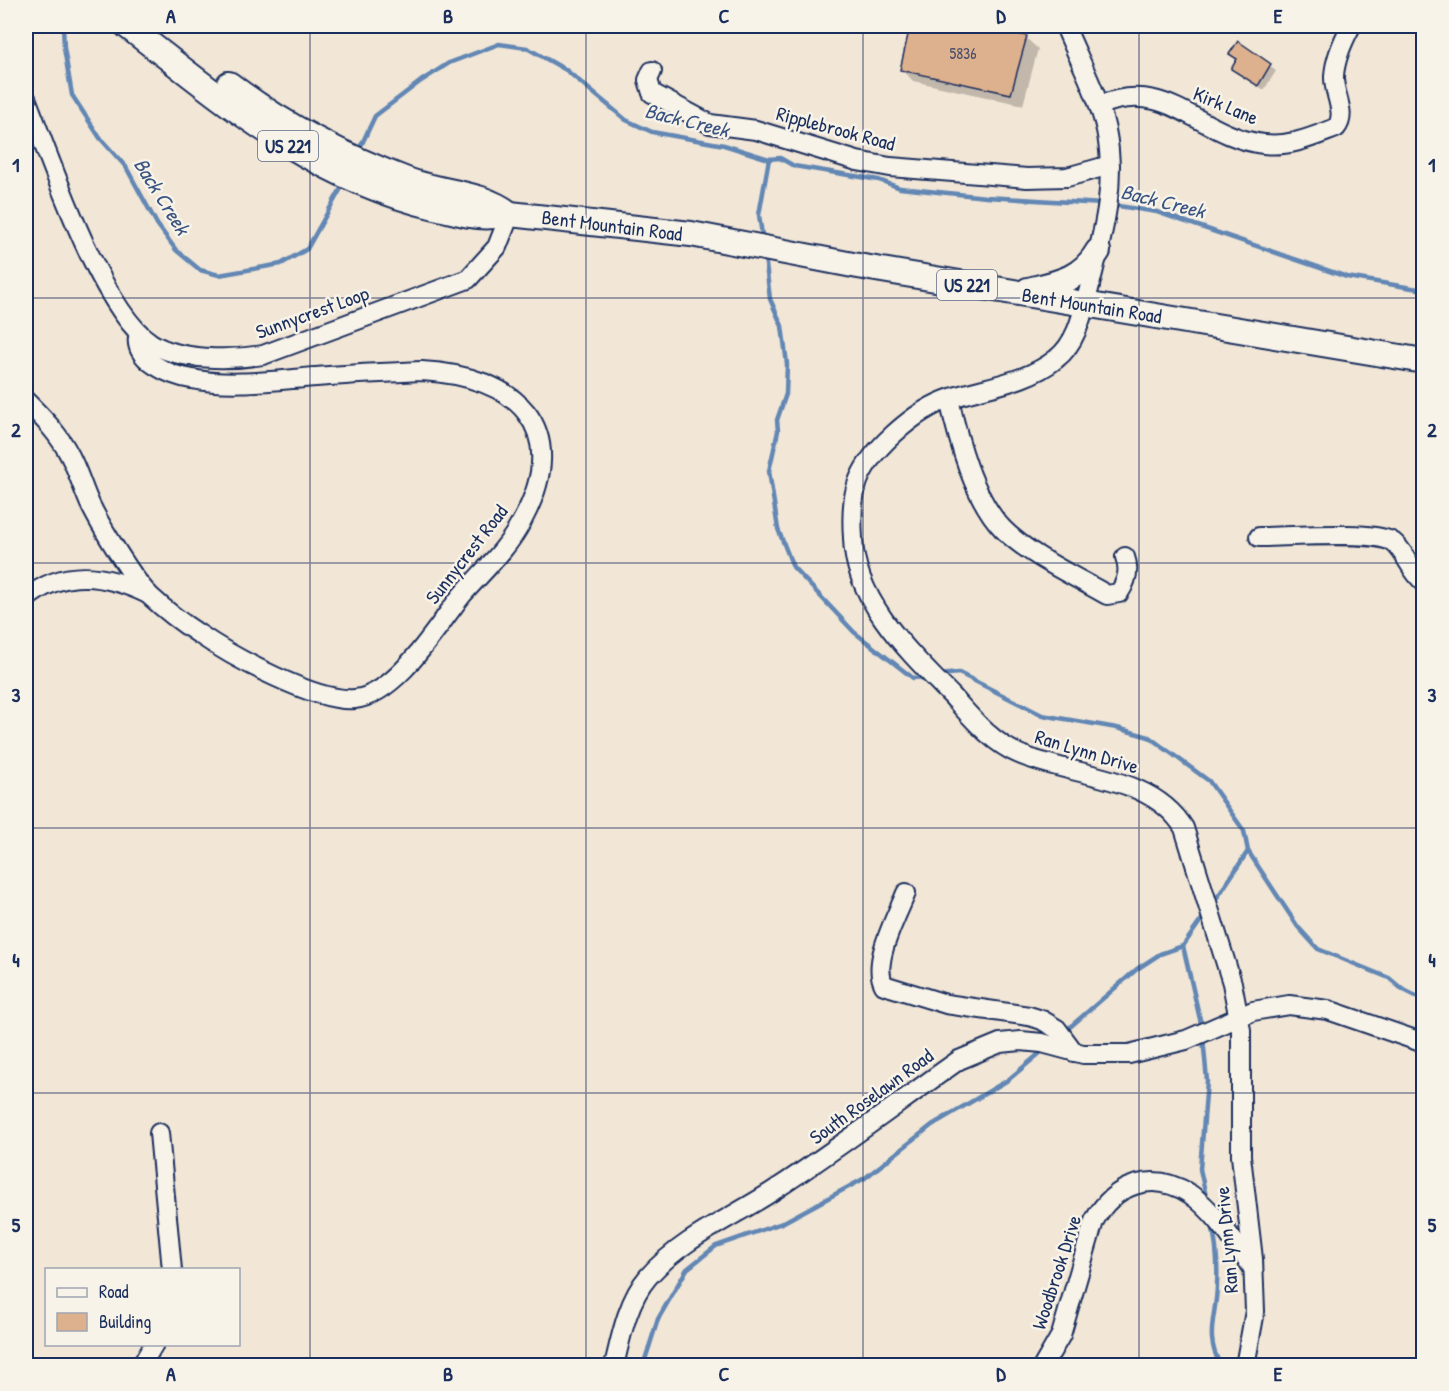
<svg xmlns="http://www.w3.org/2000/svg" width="1449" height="1391" viewBox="0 0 1449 1391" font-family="'Patrick Hand',sans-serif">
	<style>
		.shadow { fill: #0003 }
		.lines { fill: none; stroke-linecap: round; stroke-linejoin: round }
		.stream { stroke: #6287b4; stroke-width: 4.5 }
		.building { fill: #deb18e; stroke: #1b2f5e; stroke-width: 1.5 }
		.minor-casing { stroke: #1b2f5e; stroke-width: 22 }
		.major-casing { stroke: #1b2f5e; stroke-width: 28 }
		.minor { stroke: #f7f3e8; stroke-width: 18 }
		.major { stroke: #f7f3e8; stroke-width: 24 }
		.grid { fill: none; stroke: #1b2f5e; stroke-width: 1.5; stroke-opacity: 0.55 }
		.labels { text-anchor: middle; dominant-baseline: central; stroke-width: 5; stroke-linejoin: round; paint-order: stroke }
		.number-label { font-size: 16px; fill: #4c506a }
		.shield { fill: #f7f3e8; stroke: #5d6a87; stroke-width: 1.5 }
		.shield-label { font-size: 18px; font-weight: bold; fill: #1b2f5e }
		.street-label { font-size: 20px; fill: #1b2f5e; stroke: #f7f3e8 }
		.water-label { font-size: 21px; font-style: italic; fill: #395482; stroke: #f7f3e8 }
		.neatline { fill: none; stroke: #1b2f5e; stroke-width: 2 }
		.grid-label { font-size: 20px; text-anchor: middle; font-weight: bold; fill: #1b2f5e }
	</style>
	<rect width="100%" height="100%" fill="#f2e6d6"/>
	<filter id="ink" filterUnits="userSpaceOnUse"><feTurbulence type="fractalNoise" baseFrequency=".0167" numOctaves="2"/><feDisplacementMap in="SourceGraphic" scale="12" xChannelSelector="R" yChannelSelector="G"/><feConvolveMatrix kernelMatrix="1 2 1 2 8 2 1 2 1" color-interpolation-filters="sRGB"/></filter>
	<g filter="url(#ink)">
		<g class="shadow">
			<polygon points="912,26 970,26 1026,38 1038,49 1023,105 913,81 902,69"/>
			<polygon points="1238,44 1276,71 1264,90 1233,69 1238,60 1231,54"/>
		</g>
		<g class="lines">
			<g class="stream">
				<polyline points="63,26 64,48 72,95 100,138 126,167 157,224 176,250 200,270 219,275 281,264 307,249 344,183"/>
				<polyline points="359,150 375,116 421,81 449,63 499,44 527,48 566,70 626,120 652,132 724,145 769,159 780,158 794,166 879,180 900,188 986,197 1103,204"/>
				<polyline points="1112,205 1157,212 1347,277 1424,290"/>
				<polyline points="763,241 759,215 769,159"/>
				<polyline points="765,256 770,299 782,326 787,364 786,394 777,420 778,431 769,471 778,529 793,567 854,632 913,678 926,677"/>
				<polyline points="938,675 959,673 1042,715 1117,728 1149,737 1209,781 1244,831 1248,851 1298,927 1318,949 1389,978 1402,989 1424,1000"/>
				<polyline points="1213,904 1248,851"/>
				<polyline points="1183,946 1202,1028"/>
				<polyline points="1063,1033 1137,969 1160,954 1183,946 1204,916"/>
				<polyline points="1203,1037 1207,1081 1200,1169 1207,1201"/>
				<path d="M1212,1224c4,18 6,41 5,60 0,32 -14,51 4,82"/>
				<polyline points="643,1366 658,1319 687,1269 716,1246 782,1223 865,1178 932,1125 1008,1080 1046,1048"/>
			</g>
		</g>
		<g class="building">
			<polygon points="910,26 977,26 1027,36 1011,94 900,70"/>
			<polygon points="1238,41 1271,64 1258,86 1231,69 1237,59 1229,54"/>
		</g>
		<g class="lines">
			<defs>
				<g id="minor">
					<path d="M1065,26c14,34 33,68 41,104 11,53 -3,103 -16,155 -7,26 -12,57 -34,74 -28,23 -71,28 -105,39 -34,11 -86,54 -95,90 -4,14 -4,35 -3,50 1,63 58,116 99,158 20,22 39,46 67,58 53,23 132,20 165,74l48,155 9,47v126l12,103 2,52 -10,55"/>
					<polyline points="652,71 648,80 652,93 710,124 756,130 857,161 890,167 1027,178 1067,177 1110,165"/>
					<path d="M26,98c24,60 74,211 125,245 28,18 80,17 112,12l205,-76 29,-32 13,-33"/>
					<path d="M1099,106c68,-30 101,31 165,38 26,3 48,-7 72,-16 12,-14 -3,-34 -2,-52 1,-17 9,-35 17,-50"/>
					<path d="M949,399c9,40 24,99 54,130 24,25 73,48 104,66l12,-2c8,-12 11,-23 6,-36"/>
					<path d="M26,401c17,17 33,33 44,55 8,15 13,33 20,48 10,21 44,77 60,92 15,14 32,27 49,38 32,22 117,69 156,65 43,-5 82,-73 107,-104 21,-24 45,-45 60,-74 51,-94 -6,-145 -100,-150 -35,2 -71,3 -106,6 -40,3 -85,10 -124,2 -20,-3 -62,-19 -53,-46"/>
					<path d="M1259,537c27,0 115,-7 134,5 13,10 17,29 31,40"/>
					<path d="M26,599c37,-32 80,-25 122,-5"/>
					<path d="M906,893c-9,23 -35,69 -22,92l62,19 83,12 13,4 15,9 17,23"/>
					<polyline points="159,1133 172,1270"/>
					<polyline points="141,1366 154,1344"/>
					<path d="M614,1366c7,-30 14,-66 34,-89 34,-39 86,-60 128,-88 63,-41 122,-86 183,-129l41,-17 21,-2 21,2 41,11h46l57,-14 67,-29 36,-6 39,5 96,33"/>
					<path d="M1043,1366l18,-31 33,-114c20,-37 59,-51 96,-27 26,18 45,50 63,74"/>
				</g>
				<g id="major">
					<path d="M127,26c99,76 183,151 308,181 31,7 43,13 75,7l181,20 167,32 566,95"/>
					<path d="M229,84c52,40 117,73 178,96 34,13 73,11 103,34"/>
					<path d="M1028,290c30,-7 54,-11 70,-39"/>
				</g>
			</defs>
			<use href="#minor" class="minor-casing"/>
			<use href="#major" class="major-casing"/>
			<use href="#minor" class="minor"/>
			<use href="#major" class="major"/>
		</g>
	</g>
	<path class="grid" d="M310,26v1340M586,26v1340M863,26v1340M1139,26v1340M26,298h1398M26,563h1398M26,828h1398M26,1093h1398"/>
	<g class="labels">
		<g class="number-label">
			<text x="963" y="53">5836</text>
		</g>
		<g class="shield">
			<rect x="258" y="131" width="60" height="30" rx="4.5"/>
			<rect x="937" y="270" width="60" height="30" rx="4.5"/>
		</g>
		<g class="shield-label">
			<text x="288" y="146">US 221</text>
			<text x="967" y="285">US 221</text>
		</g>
		<g class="street-label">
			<text transform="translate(1226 105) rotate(23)">Kirk Lane</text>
			<text transform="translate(836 128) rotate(15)">Ripplebrook Road</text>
			<text transform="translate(612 225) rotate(7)">Bent Mountain Road</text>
			<text transform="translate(1092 305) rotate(9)">Bent Mountain Road</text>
			<text transform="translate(312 312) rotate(-20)">Sunnycrest Loop</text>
			<text transform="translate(466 554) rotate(-52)">Sunnycrest Road</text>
			<text transform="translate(1087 751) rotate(17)">Ran Lynn Drive</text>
			<text transform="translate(871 1096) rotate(-36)">South Roselawn Road</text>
			<text transform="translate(1226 1240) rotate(-95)">Ran Lynn Drive</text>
			<text transform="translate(1056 1272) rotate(-72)">Woodbrook Drive</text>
		</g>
		<g class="water-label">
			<text transform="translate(687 120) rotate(14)">Back Creek</text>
			<text transform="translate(162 196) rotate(58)">Back Creek</text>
			<text transform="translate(1163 201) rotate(14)">Back Creek</text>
		</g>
	</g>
	<rect width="1449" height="1391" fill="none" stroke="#f7f3e8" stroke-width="66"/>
	<rect x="45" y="1268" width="195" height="78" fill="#f7f3e8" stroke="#9fa5b1" stroke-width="1.5"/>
	<rect x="57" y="1288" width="30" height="9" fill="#f7f3e8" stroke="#9fa5b1" stroke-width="1.5"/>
	<text x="99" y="1298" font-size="18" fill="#1b2f5e">Road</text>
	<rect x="57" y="1313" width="30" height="18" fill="#deb18e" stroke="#9fa5b1" stroke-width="1.5"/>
	<text x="99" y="1328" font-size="18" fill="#1b2f5e">Building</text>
	<rect x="33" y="33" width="1383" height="1325" class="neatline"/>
	<g class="grid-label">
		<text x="171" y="23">A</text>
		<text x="448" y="23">B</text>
		<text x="724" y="23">C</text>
		<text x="1001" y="23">D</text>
		<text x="1278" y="23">E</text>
		<text x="16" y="172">1</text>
		<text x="1432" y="172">1</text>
		<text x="16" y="437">2</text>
		<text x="1432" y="437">2</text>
		<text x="16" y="702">3</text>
		<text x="1432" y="702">3</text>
		<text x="16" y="967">4</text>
		<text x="1432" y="967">4</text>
		<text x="16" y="1232">5</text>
		<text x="1432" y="1232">5</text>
		<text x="171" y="1381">A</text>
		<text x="448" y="1381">B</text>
		<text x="724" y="1381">C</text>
		<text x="1001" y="1381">D</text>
		<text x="1278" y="1381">E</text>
	</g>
</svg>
